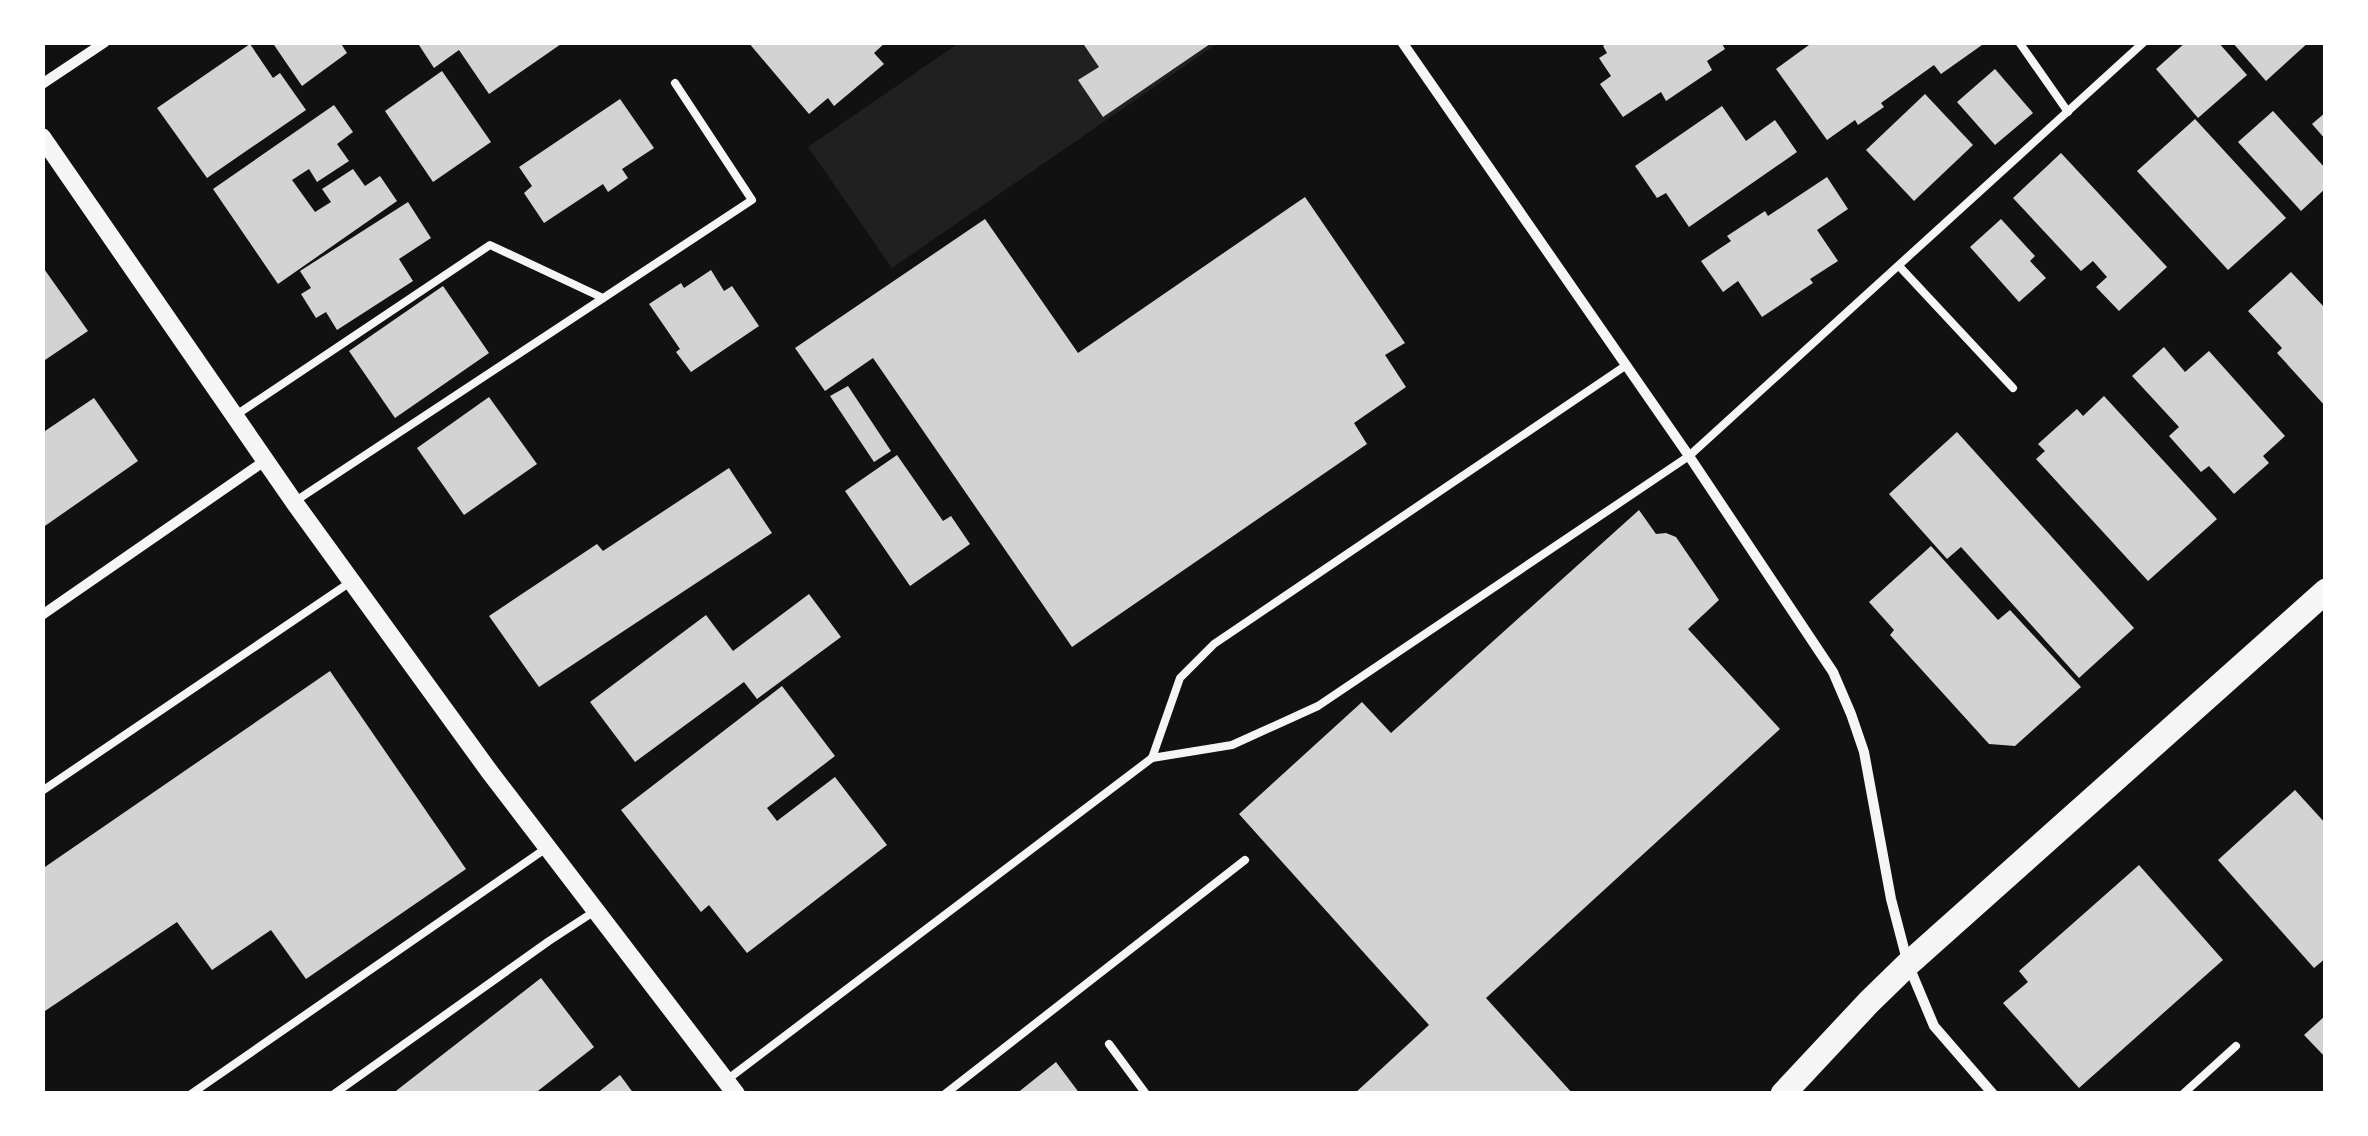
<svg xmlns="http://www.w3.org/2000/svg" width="2368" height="1136" viewBox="0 0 2368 1136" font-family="'Crimson Pro',serif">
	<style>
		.green { fill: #202020 }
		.building { fill: #d3d3d3 }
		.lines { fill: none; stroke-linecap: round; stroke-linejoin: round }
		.service { stroke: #f5f5f5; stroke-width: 8 }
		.minor { stroke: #f5f5f5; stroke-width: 10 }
		.tertiary { stroke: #f5f5f5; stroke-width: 18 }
		.primary { stroke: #f5f5f5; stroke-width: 25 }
	</style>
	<rect width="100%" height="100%" fill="#111"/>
	<polygon class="green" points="959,43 1218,43 892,268 808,147"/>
	<g class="building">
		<polygon points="272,42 340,42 347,53 302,86"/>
		<polygon points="417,42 564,42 489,94 459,50 434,68"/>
		<polygon points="748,42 886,42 874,53 884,64 834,106 828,98 809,114"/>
		<polygon points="1082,42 1213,42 1103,117 1078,80 1099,67"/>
		<polygon points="1609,42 1721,42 1725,49 1707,61 1712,70 1666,101 1661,92 1623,117 1600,84 1611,76 1599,58 1607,53 1603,46"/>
		<polygon points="1813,42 1980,42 1982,45 1941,74 1934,65 1881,103 1884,107 1858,125 1855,120 1827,140 1776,69"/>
		<polygon points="2186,42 2218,42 2247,75 2198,118 2156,69"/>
		<polygon points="2232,42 2309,42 2266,81"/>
		<polygon points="250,44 273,78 280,73 306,110 207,178 157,108"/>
		<polygon points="1995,69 2033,113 1995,145 1957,102"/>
		<polygon points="442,71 491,142 433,182 385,111"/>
		<polygon points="1925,94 1973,145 1914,201 1866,150"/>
		<polygon points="620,99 654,148 622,169 628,178 608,192 603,184 544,223 524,193 532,186 519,167"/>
		<polygon points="334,105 353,132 337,144 349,161 317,182 309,169 292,180 315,212 331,202 322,189 353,169 365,186 380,176 397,201 278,284 213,189"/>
		<polygon points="1722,106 1746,141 1775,120 1797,152 1689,227 1666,193 1657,198 1635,166"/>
		<polygon points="2273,111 2326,169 2326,188 2301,211 2238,142"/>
		<polygon points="2326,112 2326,140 2312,124"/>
		<polygon points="2195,119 2286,218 2228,270 2137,171"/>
		<polygon points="2061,153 2167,267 2119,311 2096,287 2107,277 2093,261 2081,271 2013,198"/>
		<polygon points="1827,177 1848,209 1817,230 1838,261 1810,279 1813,283 1762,317 1738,281 1723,292 1701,261 1731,241 1727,236 1765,211 1768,216"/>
		<polygon points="1305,197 1405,343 1385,355 1406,387 1354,423 1367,444 1072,647 873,358 825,391 795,348 985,219 1078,353"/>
		<polygon points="408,202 431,238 399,259 413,281 337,330 326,312 316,318 301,294 311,288 300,271"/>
		<polygon points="2001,219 2035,256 2030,261 2046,278 2019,302 1970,247"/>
		<polygon points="42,266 88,331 42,362"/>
		<polygon points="711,270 724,291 732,286 759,326 691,372 676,352 680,349 649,304 681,283 684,288"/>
		<polygon points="2291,272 2324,307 2326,305 2326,407 2277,353 2282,348 2248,311"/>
		<polygon points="443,286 489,353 395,418 349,351"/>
		<polygon points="2164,347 2185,372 2209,351 2285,436 2263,456 2269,463 2234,494 2209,466 2201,472 2169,436 2179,427 2132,376"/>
		<polygon points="848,386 891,451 874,462 830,396"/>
		<polygon points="2104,396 2217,519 2148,581 2036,459 2045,451 2038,444 2077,409 2083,416"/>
		<polygon points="489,397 537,464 464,515 417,448"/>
		<polygon points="94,398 138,461 42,528 42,433"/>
		<polygon points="1957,432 2134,628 2079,678 1961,547 1947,559 1889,494"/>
		<polygon points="897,455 943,521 951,516 970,544 910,586 845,491"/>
		<polygon points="729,468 772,533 539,687 489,616 597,544 603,551"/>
		<polygon points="1639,510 1656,534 1666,533 1676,537 1719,600 1688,629 1780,729 1486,998 1573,1094 1354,1094 1429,1025 1239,814 1362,702 1391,733"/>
		<polygon points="1931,546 1998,620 2010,610 2081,687 2015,746 1989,744 1890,635 1894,630 1869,602"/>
		<polygon points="809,594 841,637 757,699 744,682 635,762 590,702 706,615 733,651"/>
		<polygon points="330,671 466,869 306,979 271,930 212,970 177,922 45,1011 42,1007 42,869"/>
		<polygon points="782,686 835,756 767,808 777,821 835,777 887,845 747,953 709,905 701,912 621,810"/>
		<polygon points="2295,790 2326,824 2326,958 2314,968 2218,860"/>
		<polygon points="2139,865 2223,960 2079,1088 2003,1003 2028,982 2019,971"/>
		<polygon points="541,978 594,1047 534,1094 392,1094"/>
		<polygon points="2326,1015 2326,1058 2304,1035"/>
		<polygon points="1056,1062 1080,1094 1016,1094"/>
		<polygon points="620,1075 634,1094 596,1094"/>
	</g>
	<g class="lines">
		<g class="service">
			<polyline points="2019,42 2068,112"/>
			<polyline points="1899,266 2013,388"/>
			<polyline points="236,415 490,245 603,298"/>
			<polyline points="294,502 752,200 675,83"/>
			<polyline points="1152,758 1232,745 1318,706 1689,456 2144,42"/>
			<polyline points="42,791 349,583"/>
			<polyline points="1109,1044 1146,1094"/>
			<polyline points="728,1079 1152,758 1180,678 1214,644 1625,366"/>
			<polyline points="191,1094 545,849"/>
			<polyline points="334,1094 549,941 595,911"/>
			<polyline points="945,1094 1245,860"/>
			<polyline points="2183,1094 2236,1046"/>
		</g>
		<g class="minor">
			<polyline points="1402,42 1689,456 1833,672 1851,714 1864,752 1891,899 1908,964 1934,1026 1993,1094"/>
			<polyline points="42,84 105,42"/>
			<polyline points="42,615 266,460"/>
		</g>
		<polyline class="tertiary" points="42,137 294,502 489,771 736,1094"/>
		<polyline class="primary" points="1783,1094 1869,1002 1908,964 2326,591"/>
	</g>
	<rect width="2368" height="1136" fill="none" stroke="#ffffff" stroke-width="90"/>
</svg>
